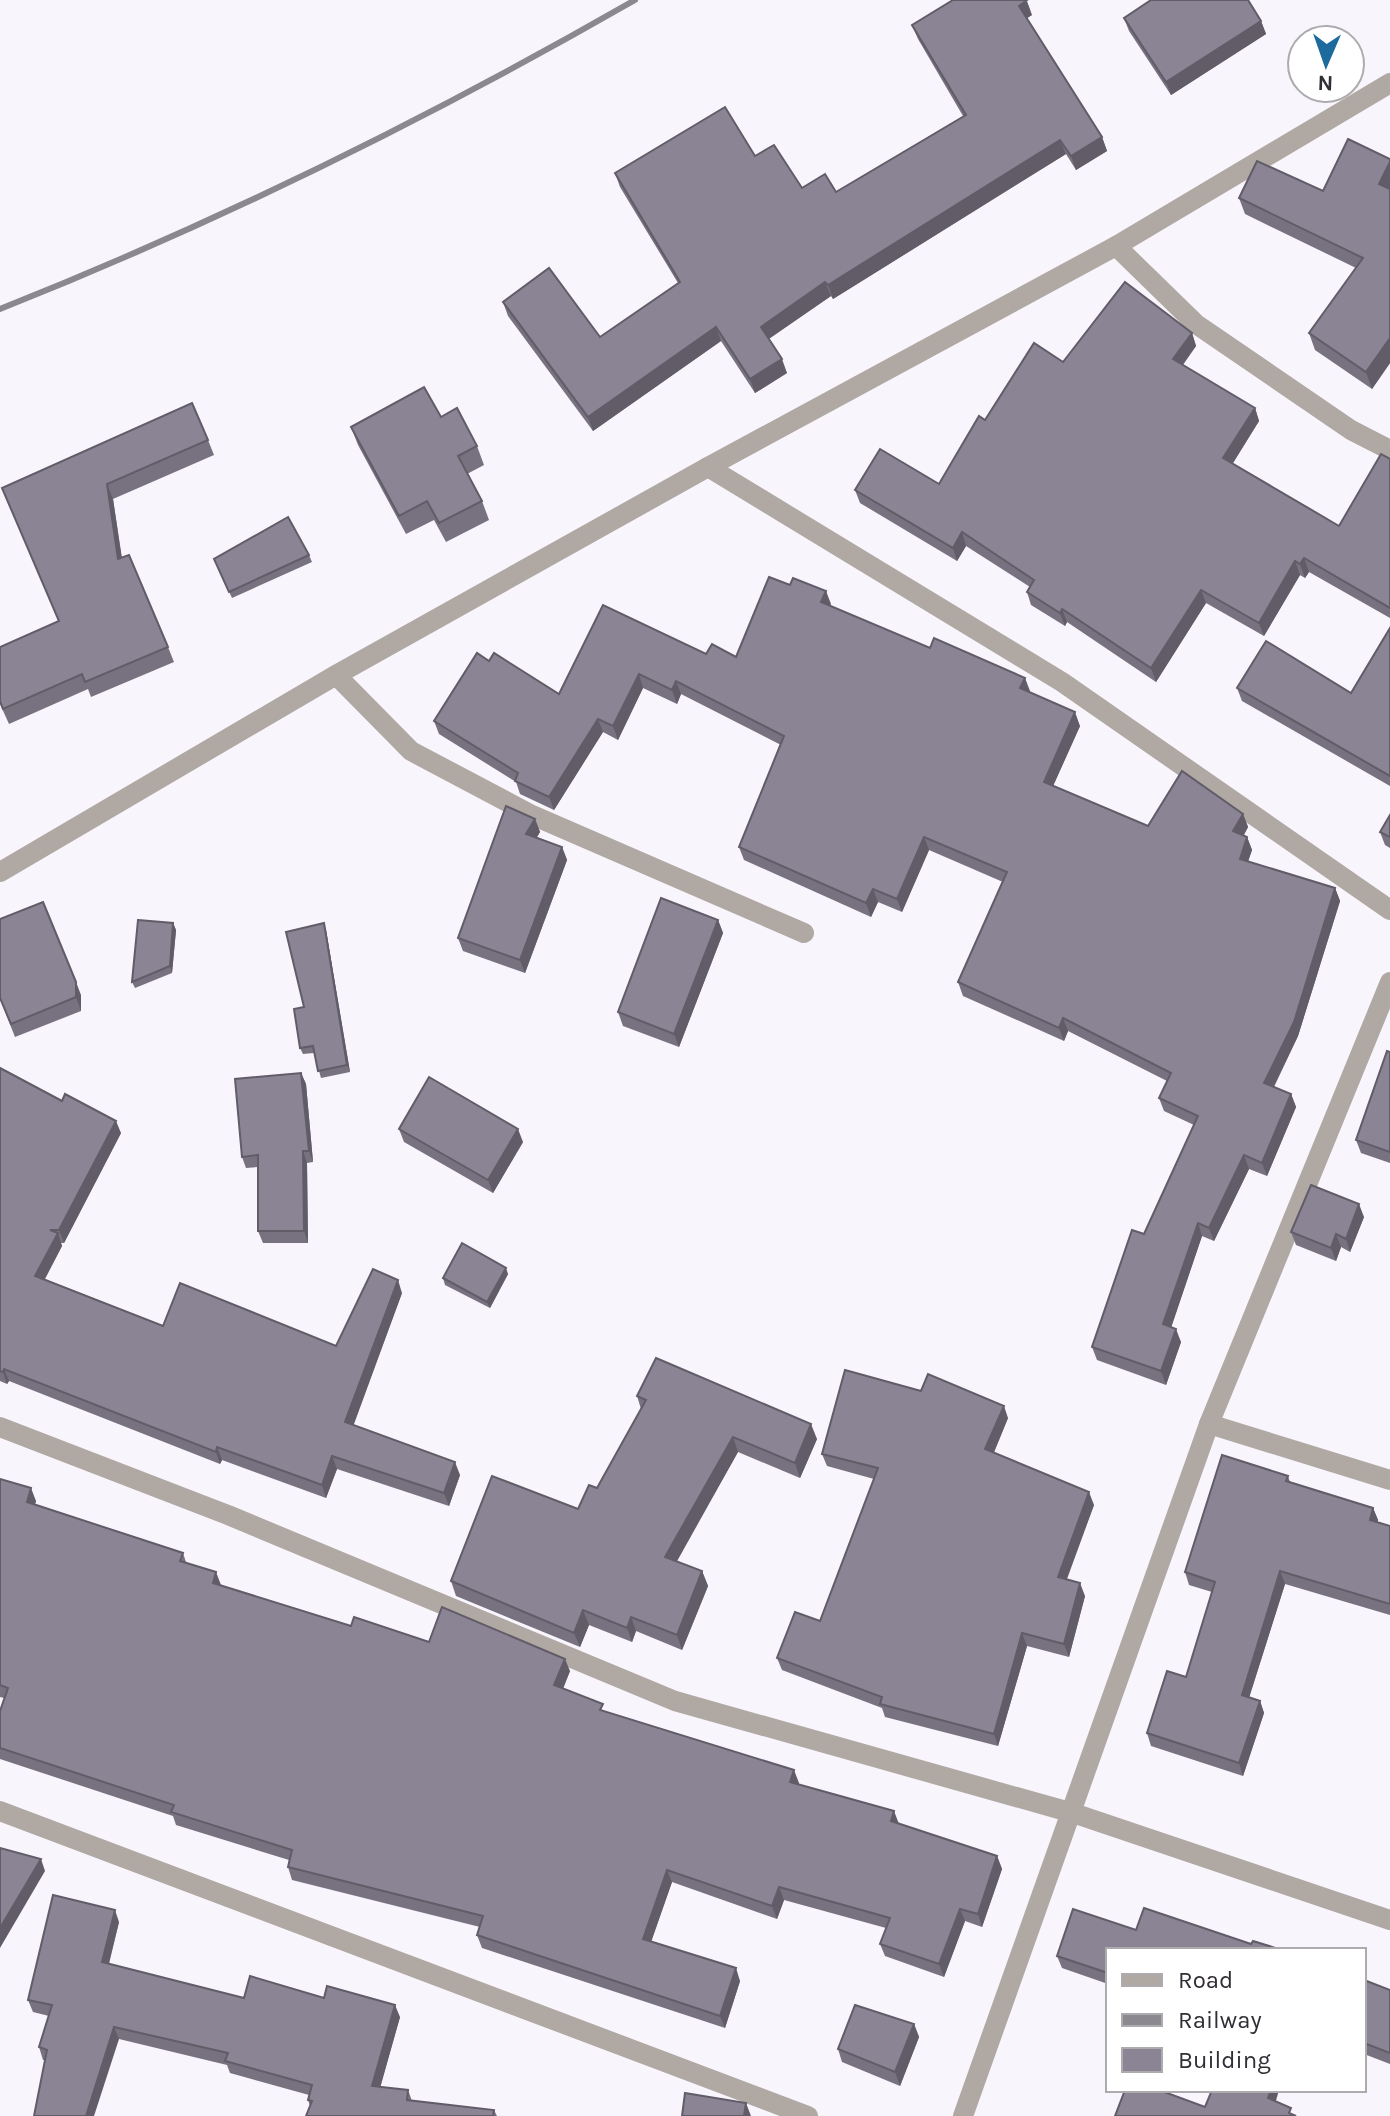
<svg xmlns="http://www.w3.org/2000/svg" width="1390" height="2116" viewBox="0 0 1390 2116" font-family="Karla,sans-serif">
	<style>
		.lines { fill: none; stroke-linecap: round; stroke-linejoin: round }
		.minor { stroke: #b0a8a3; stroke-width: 20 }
		.tertiary { stroke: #b0a8a3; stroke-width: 20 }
		.rail { stroke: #8b888f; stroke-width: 6 }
		.wall { fill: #787280 }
		.shaded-wall { fill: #615c68 }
		.building { fill: #8b8495; stroke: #615c68; stroke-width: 2 }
	</style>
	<rect width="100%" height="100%" fill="#f8f5fd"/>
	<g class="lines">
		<g class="minor">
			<polyline points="1116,246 1196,324 1351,430 1390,450"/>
			<polyline points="708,467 1062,682 1390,910"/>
			<polyline points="336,675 411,751 532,815 804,933"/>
			<polyline points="1209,1424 1390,1480"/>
			<polyline points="0,1427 228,1515 675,1701 1073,1813 1390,1920"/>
			<polyline points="0,1811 808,2116"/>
			<polyline points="963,2116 1209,1424 1390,982"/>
		</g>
		<polyline class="tertiary" points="0,872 336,675 708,467 1116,246 1390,83"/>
		<path class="rail" d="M0,309c219,-87 431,-192 635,-309"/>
	</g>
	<g class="wall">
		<polygon points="1032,15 1027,18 1102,137 1107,151 1076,170 1066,154 833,299 831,296 768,339 787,373 755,393 721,341 593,431 508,316 503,302 600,337 678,283 620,187 615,173 755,156 802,188 836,192 963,116 918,39 912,25"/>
		<polygon points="1124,18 1261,21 1266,34 1171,95 1129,31"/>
		<polygon points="1390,159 1390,363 1372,389 1315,350 1309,333 1356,268 1245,214 1239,198 1323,191"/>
		<polygon points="1192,333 1196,346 1183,365 1255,408 1259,421 1233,463 1339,526 1390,459 1390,618 1309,572 1305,578 1300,575 1264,636 1206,603 1156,682 1067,622 1065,626 1031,605 1027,592 1030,587 966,546 957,561 860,503 855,490 939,484 985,420 1063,362"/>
		<polygon points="441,417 477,446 484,465 467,474 482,501 489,520 446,542 434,520 406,534 358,445 351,427"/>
		<polygon points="208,440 214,455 113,499 122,558 168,647 174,662 91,697 88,689 9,724 0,704 0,647 59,622 2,488"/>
		<polygon points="309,555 312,562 232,598 214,559"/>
		<polygon points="790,585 826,591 830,606 930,648 1025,678 1029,692 1080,726 1053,786 1148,826 1243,814 1248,827 1244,835 1247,837 1252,850 1248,862 1335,888 1340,901 1298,1036 1274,1087 1291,1094 1296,1107 1267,1176 1249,1169 1214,1241 1202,1236 1171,1327 1181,1342 1166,1385 1097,1360 1092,1347 1194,1125 1164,1111 1159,1098 1167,1081 1068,1031 1064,1041 963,996 958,982 1003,882 929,850 902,912 878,902 871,917 744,860 739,847 781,745 681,694 677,704 643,688 618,740 603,732 554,810 520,794 516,782 439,734 434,721 489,661 559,694 706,654 736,657"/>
		<polygon points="1390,628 1390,786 1242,701 1237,688 1351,693"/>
		<polygon points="1390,815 1390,848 1385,845 1380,832"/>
		<polygon points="535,819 540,832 537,837 562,847 567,860 525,973 463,951 458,938"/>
		<polygon points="718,920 723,933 679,1047 623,1026 618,1012"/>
		<polygon points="173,923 176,930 172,973 135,988 132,982"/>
		<polygon points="326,930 350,1072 321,1078 314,1053 303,1054 300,1048 304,1007"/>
		<polygon points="81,995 81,1011 15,1037 0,999"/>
		<polygon points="1390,1052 1390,1163 1361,1153 1356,1140"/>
		<polygon points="0,1068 121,1133 64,1243 61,1243 62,1246 45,1279 163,1326 336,1346 402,1293 353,1425 460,1475 449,1506 337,1469 326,1498 222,1460 220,1464 9,1381 7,1384 0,1381"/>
		<polygon points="301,1073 306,1084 313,1162 307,1163 308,1243 263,1243 258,1231 258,1167 246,1168 242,1157"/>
		<polygon points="399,1129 523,1142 493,1193 404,1142"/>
		<polygon points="1364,1217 1350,1252 1341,1247 1336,1261 1296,1245 1291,1232"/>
		<polygon points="508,1274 490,1308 445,1285 443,1278"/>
		<polygon points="637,1396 817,1439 800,1478 738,1452 676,1561 702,1571 708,1586 682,1650 636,1631 632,1642 589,1625 580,1647 456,1596 451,1581 578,1509 597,1488 641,1409"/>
		<polygon points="1008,1418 994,1452 1094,1505 1066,1579 1085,1596 1069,1657 1027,1646 998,1746 885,1717 882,1708 782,1670 777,1658 820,1621 874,1479 827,1466 822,1454"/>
		<polygon points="1288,1476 1290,1482 1373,1508 1378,1520 1377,1522 1390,1526 1390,1615 1285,1584 1249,1698 1260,1701 1264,1713 1243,1776 1151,1746 1147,1733 1186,1677 1212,1592 1189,1585 1185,1572"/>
		<polygon points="0,1479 36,1501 35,1504 183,1553 186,1562 221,1586 351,1626 570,1671 563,1689 606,1712 799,1783 798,1784 899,1824 997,1856 1002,1869 982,1927 965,1921 944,1977 885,1956 880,1944 886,1928 784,1900 777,1919 672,1882 651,1941 740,1981 725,2028 482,1948 477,1935 480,1927 292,1880 288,1867 289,1860 176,1825 173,1816 0,1759 0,1711 4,1698 0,1697"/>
		<polygon points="119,1922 109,1964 244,1998 324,1998 400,2017 380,2087 408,2090 412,2101 494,2110 497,2116 306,2116 310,2106 308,2100 309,2095 230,2073 227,2065 119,2039 45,2060 43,2060 39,2047 49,2016 33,2012 28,2000"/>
		<polygon points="1136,1930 1251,1944 1108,1950 1108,1984 1062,1968 1057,1956"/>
		<polygon points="1364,1980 1390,1990 1390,2064 1364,2054"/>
		<polygon points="914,2024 919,2037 900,2086 842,2062 838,2049"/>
	</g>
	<g class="shaded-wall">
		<polygon points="1027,1 1032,15 1024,20 1019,6"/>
		<polygon points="1261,21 1266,34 1171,95 1166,82"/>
		<polygon points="1102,137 1107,151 1076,170 1071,156"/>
		<polygon points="1060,140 1066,154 833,299 828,285"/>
		<polygon points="1390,162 1390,191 1379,184"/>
		<polygon points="825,282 831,296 766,341 761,327"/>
		<polygon points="716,327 721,341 593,431 588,417"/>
		<polygon points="1192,333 1196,346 1177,372 1173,359"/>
		<polygon points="1390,338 1390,363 1372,389 1366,372"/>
		<polygon points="782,359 787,373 755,393 750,379"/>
		<polygon points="1255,408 1259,421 1228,471 1223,458"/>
		<polygon points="107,484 113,499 124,574 118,559"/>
		<polygon points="962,532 966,546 957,561 953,548"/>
		<polygon points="1304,558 1309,572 1305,578 1300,564"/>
		<polygon points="1295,561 1300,575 1264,636 1259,623"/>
		<polygon points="1201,590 1206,603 1156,682 1151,668"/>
		<polygon points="826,591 831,604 826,615 821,602"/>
		<polygon points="1062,609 1067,622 1065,626 1060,613"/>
		<polygon points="639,674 643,688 618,740 613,726"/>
		<polygon points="1025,678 1030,691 1024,701 1020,688"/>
		<polygon points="676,681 681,694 677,704 672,690"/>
		<polygon points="1075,712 1080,726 1049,795 1044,782"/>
		<polygon points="598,719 603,732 554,810 549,797"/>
		<polygon points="1243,814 1248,827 1238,845 1233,831"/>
		<polygon points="535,819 540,832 531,847 526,834"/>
		<polygon points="924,837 929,850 902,912 897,899"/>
		<polygon points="1247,837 1252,850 1244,872 1240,859"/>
		<polygon points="562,847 567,860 525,973 520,960"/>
		<polygon points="1335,888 1340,901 1298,1036 1269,1096 1264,1083"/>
		<polygon points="873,889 878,902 871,917 866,903"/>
		<polygon points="718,920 723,933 679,1047 674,1034"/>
		<polygon points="173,923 176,930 172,973 170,966"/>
		<polygon points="324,923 326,930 350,1072 347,1065"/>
		<polygon points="76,982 81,995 81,1011 76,997"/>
		<polygon points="1063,1018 1068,1031 1064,1041 1059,1028"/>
		<polygon points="301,1073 306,1084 313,1162 309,1151"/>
		<polygon points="1291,1094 1296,1107 1267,1176 1262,1163"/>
		<polygon points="116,1121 121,1133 64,1243 59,1230"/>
		<polygon points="518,1129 523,1142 493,1193 488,1180"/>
		<polygon points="303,1151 307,1163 308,1243 304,1231"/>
		<polygon points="1244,1155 1249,1169 1214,1241 1209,1228"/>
		<polygon points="1359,1204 1364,1217 1350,1252 1346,1239"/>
		<polygon points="1198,1223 1202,1236 1168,1337 1163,1324"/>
		<polygon points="58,1233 62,1246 40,1288 35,1276"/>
		<polygon points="1336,1234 1341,1247 1336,1261 1331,1248"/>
		<polygon points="506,1268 508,1274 490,1308 487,1302"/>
		<polygon points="398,1280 402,1293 350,1435 345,1422"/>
		<polygon points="1176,1329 1181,1342 1166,1385 1161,1371"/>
		<polygon points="4,1369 9,1381 7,1384 3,1372"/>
		<polygon points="1004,1406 1008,1418 990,1462 985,1449"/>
		<polygon points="811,1424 817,1439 800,1478 795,1463"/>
		<polygon points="733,1437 738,1452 671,1572 665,1557"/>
		<polygon points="217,1447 222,1460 220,1464 216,1452"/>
		<polygon points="332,1456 337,1469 326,1498 322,1485"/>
		<polygon points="455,1462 460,1475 449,1506 444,1493"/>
		<polygon points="31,1488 36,1501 32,1514 27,1502"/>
		<polygon points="1089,1492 1094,1505 1063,1590 1058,1577"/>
		<polygon points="1373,1508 1378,1520 1374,1532 1370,1520"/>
		<polygon points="702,1571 708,1586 682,1650 677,1635"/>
		<polygon points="1280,1571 1285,1584 1246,1707 1242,1695"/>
		<polygon points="216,1572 221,1585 217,1596 213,1583"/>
		<polygon points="1080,1583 1085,1596 1069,1657 1064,1644"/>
		<polygon points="583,1610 589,1625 580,1647 574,1633"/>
		<polygon points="631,1617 636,1631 632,1642 627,1628"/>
		<polygon points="1022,1633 1027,1646 998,1746 994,1734"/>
		<polygon points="565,1659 570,1671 559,1698 554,1685"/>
		<polygon points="1260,1701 1264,1713 1243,1776 1239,1763"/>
		<polygon points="794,1770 799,1783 795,1795 790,1782"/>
		<polygon points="894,1811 899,1824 891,1821"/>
		<polygon points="997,1856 1002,1869 982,1927 978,1914"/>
		<polygon points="41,1859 45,1871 0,1948 0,1928"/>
		<polygon points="667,1870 672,1882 648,1951 643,1939"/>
		<polygon points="779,1887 784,1900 777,1919 772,1906"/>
		<polygon points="960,1909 965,1921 944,1977 939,1964"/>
		<polygon points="115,1910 119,1922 106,1974 102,1962"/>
		<polygon points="736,1968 740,1981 725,2028 720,2016"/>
		<polygon points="395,2005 400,2017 377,2099 372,2086"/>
		<polygon points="914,2024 919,2037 900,2086 895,2072"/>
		<polygon points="114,2027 119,2039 94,2116 86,2116"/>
		<polygon points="1271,2090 1279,2090 1273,2111 1268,2098"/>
		<polygon points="746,2103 751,2116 744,2116"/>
	</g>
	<g class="building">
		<polygon points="953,0 1027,0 1019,6 1102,137 1071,156 1060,140 828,285 825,282 761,327 782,359 750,379 716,327 588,417 503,302 549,268 600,337 680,282 615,173 725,107 755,156 774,145 802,188 825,174 836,192 966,115 912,25"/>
		<polygon points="1151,0 1248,0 1261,21 1166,82 1124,18"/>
		<polygon points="1348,139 1390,159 1390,162 1379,184 1390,189 1390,338 1366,372 1309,333 1363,258 1239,198 1257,161 1323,191"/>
		<polygon points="1125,282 1192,333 1173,359 1255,408 1223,458 1339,526 1381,454 1390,459 1390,608 1304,558 1300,564 1295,561 1259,623 1201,590 1151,668 1062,609 1060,613 1027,592 1034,580 962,532 953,548 855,490 880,449 939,484 979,416 985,420 1034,343 1063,362"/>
		<polygon points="424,387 441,417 457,408 477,446 458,456 482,501 439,523 427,501 399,516 351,427"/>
		<polygon points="192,403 208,440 107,484 118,559 129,555 168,647 85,682 82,674 3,709 0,701 0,647 59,621 2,488"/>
		<polygon points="288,517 309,555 229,592 214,559"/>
		<polygon points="769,577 790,585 793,578 826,591 821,602 930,648 934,638 1025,678 1020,688 1075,712 1044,782 1148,826 1182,771 1243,814 1233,831 1247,837 1240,859 1335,888 1294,1022 1264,1083 1291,1094 1262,1163 1244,1155 1209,1228 1198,1223 1163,1324 1176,1329 1161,1371 1092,1347 1132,1230 1144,1234 1198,1116 1159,1098 1171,1073 1063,1018 1059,1028 958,982 1007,872 924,837 897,899 873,889 866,903 739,847 784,736 676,681 672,690 639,674 613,726 598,719 549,797 515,781 518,773 434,721 477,653 489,661 494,653 559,694 603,605 706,654 712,644 736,657"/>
		<polygon points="1390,628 1390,776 1237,688 1266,641 1351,693"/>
		<polygon points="506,806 535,819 526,834 562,847 520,960 458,938"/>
		<polygon points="1390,815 1390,837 1380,832"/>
		<polygon points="661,898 718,920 674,1034 618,1012"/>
		<polygon points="43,902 76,982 76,997 11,1024 0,998 0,919"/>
		<polygon points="138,920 173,923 170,966 132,982"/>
		<polygon points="324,923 347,1065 318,1071 313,1046 300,1048 294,1009 304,1007 286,932"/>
		<polygon points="1387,1051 1390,1052 1390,1152 1356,1140"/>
		<polygon points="0,1068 62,1101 65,1094 116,1121 59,1230 50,1230 58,1233 35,1276 163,1326 180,1283 336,1346 373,1269 398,1280 345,1422 455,1462 444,1493 332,1456 322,1485 217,1447 216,1452 4,1369 3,1372 0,1371"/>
		<polygon points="301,1073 309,1151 303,1151 304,1231 258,1231 258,1155 242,1157 235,1079"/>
		<polygon points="429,1077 518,1129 488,1180 399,1129"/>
		<polygon points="1311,1185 1359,1204 1346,1239 1336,1234 1331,1248 1291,1232"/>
		<polygon points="462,1243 506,1268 487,1302 443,1278"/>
		<polygon points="656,1358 811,1424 795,1463 733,1437 665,1557 702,1571 677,1635 631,1617 627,1628 583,1610 574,1633 451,1581 492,1476 578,1509 589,1485 597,1488 646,1400 637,1396"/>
		<polygon points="845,1370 921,1391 928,1374 1004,1406 985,1449 1089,1492 1058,1577 1080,1583 1064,1644 1022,1633 994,1734 880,1704 882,1697 777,1658 795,1612 820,1621 878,1468 822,1454"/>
		<polygon points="1222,1455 1288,1476 1286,1481 1373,1508 1370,1520 1390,1526 1390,1604 1280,1571 1242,1695 1260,1701 1239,1763 1147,1733 1167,1671 1186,1677 1215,1582 1185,1572"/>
		<polygon points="0,1479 31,1488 27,1502 183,1553 180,1561 216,1572 213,1583 351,1626 354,1617 429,1642 442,1607 565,1659 554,1685 603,1704 600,1710 794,1770 790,1782 894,1811 891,1821 997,1856 978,1914 960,1909 939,1964 880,1944 890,1918 779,1887 772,1906 667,1870 643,1939 736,1968 720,2016 477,1935 483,1916 288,1867 292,1850 171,1812 174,1805 0,1748 0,1711 8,1688 0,1685"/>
		<polygon points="0,1848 41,1859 0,1928"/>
		<polygon points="53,1895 115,1910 102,1962 244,1998 250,1976 324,1998 327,1986 395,2005 372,2086 408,2090 407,2100 494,2110 493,2116 306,2116 312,2101 308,2100 312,2085 225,2061 228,2053 114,2027 86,2116 34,2116 47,2050 39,2047 52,2005 28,2000"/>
		<polygon points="1144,1908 1251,1944 1253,1941 1282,1950 1108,1950 1108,1973 1057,1956 1073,1909 1136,1930"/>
		<polygon points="1364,1980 1390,1990 1390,2053 1364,2043"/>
		<polygon points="855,2005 914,2024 895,2072 838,2049"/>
		<polygon points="1125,2090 1159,2090 1205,2107 1212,2090 1271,2090 1268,2098 1291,2108 1289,2113 1296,2116 1115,2116"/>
		<polygon points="685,2093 746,2103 744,2116 682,2116"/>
	</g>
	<rect x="1106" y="1948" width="260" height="144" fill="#ffffff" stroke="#adabae" stroke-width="2"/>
	<rect x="1122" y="1974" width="40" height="12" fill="#b0a8a3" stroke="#adabae" stroke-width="2"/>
	<text x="1178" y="1988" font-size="24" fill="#312e35">Road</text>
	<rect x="1122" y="2014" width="40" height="12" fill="#8b888f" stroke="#adabae" stroke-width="2"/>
	<text x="1178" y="2028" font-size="24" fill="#312e35">Railway</text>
	<rect x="1122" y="2048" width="40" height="24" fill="#8b8495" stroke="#adabae" stroke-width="2"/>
	<text x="1178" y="2068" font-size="24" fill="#312e35">Building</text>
	<g transform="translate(1326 64) rotate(182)"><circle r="38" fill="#ffffff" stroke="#adabae" stroke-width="2"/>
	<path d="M0-6L14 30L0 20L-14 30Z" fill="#1d6b9d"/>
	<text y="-12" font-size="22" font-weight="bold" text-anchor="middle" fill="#312e35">N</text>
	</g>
</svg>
